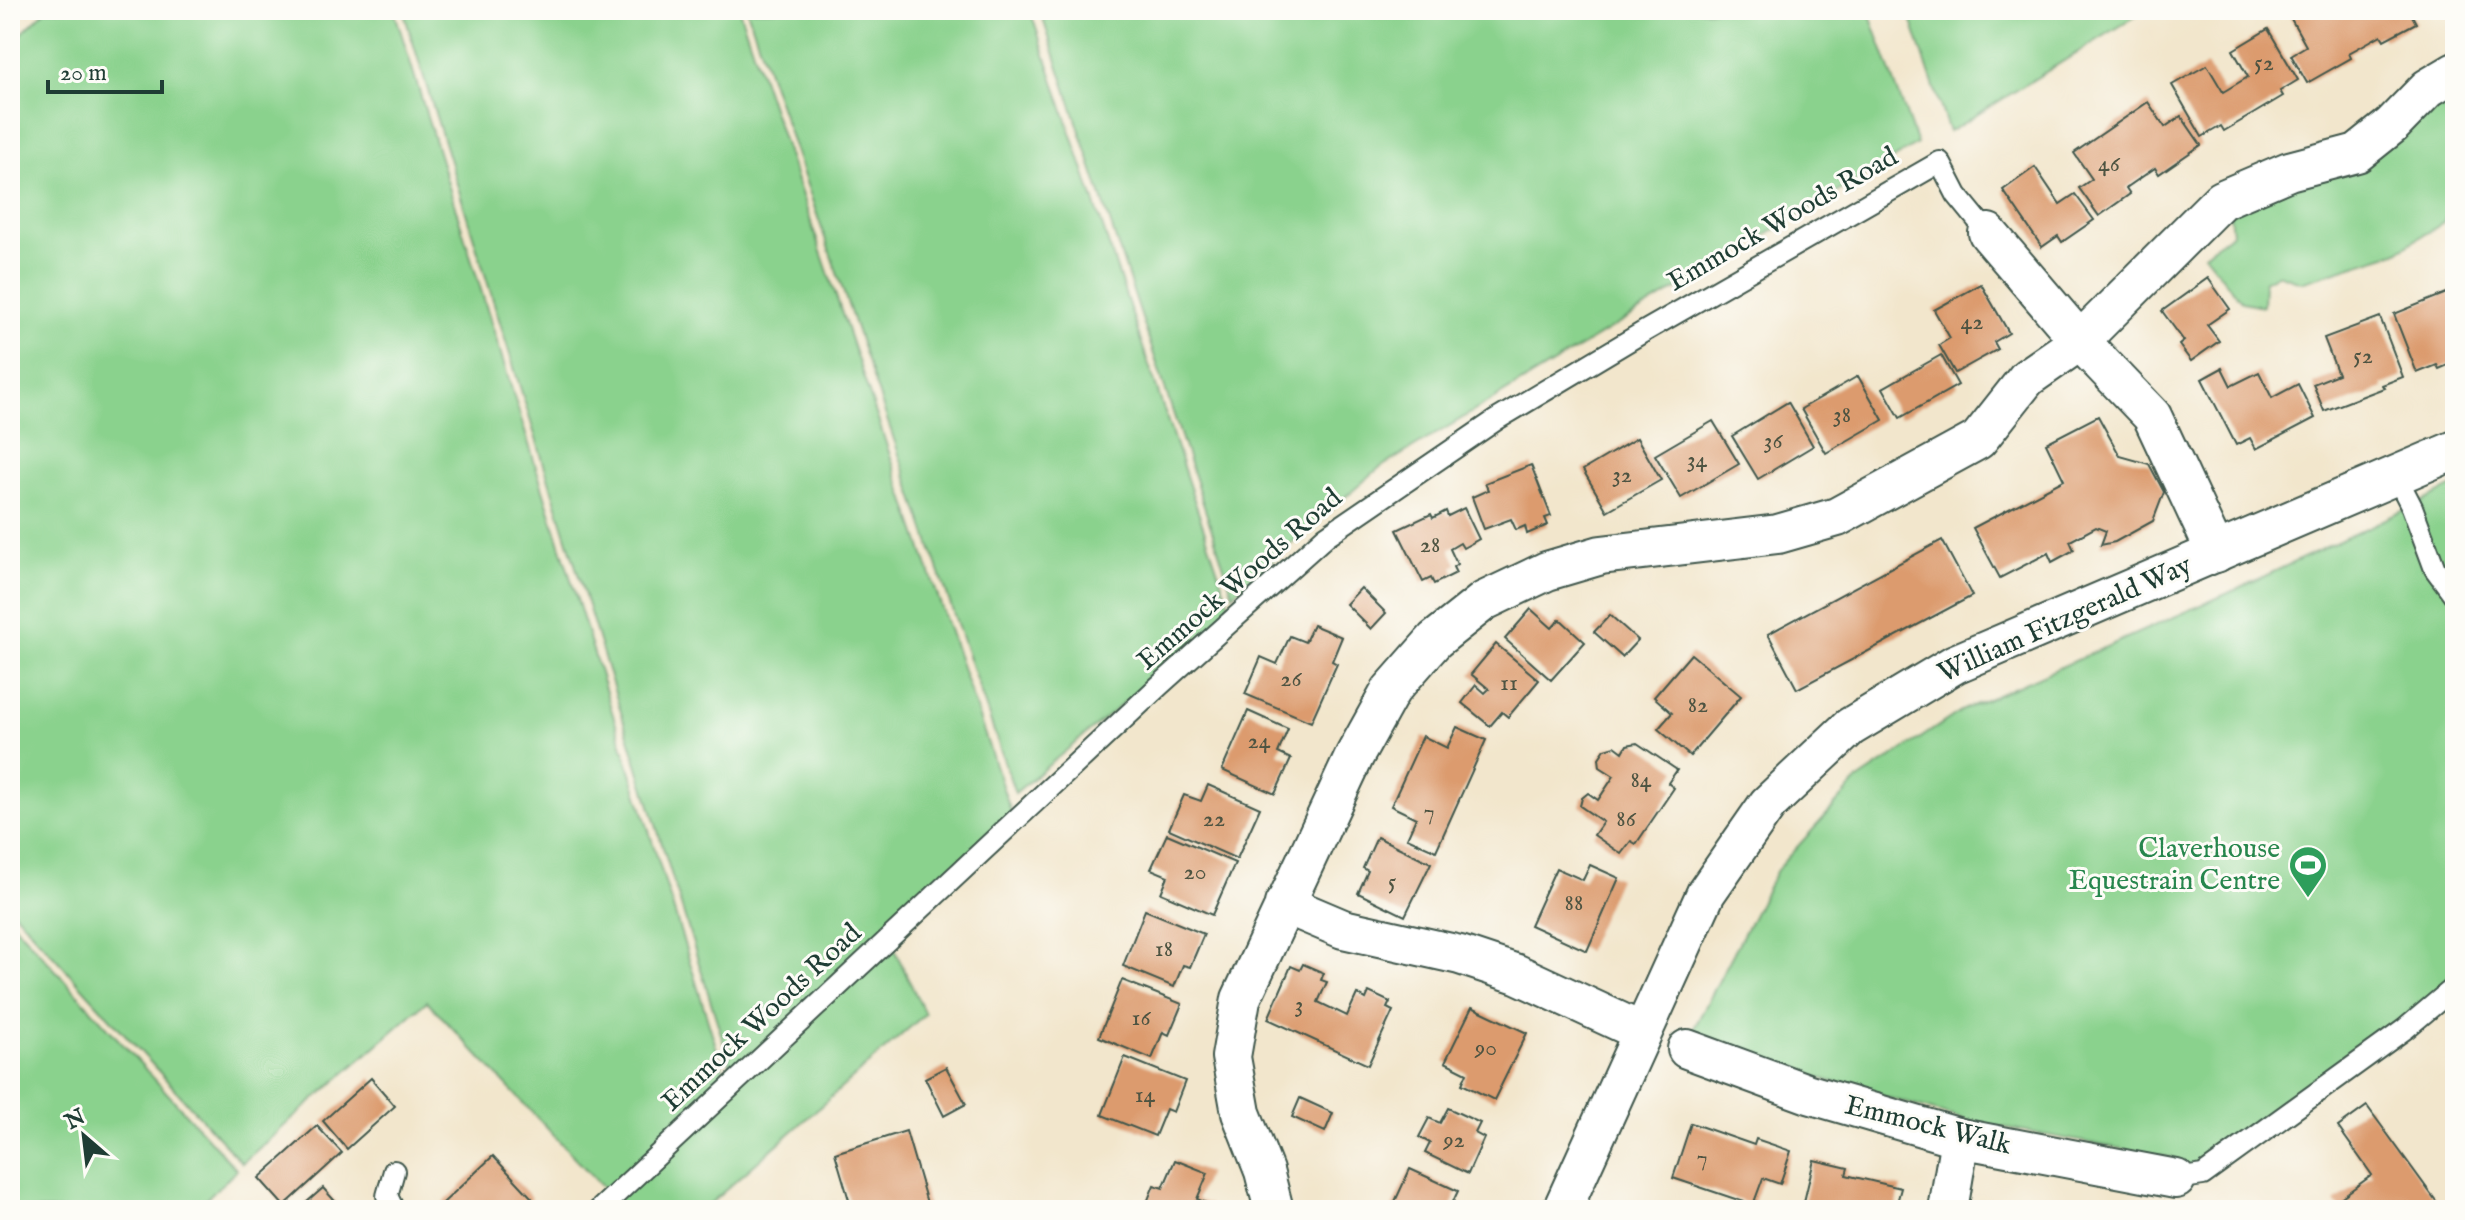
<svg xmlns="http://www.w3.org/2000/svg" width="2465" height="1220" viewBox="0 0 2465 1220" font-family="'IM FELL English',serif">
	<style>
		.green { fill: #8ad28d; stroke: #548860; stroke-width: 2 }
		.building { fill: #dc9b6e }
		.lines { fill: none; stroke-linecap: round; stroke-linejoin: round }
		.service-casing { stroke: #3f564b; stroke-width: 24 }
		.minor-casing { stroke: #3f564b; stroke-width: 42 }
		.service { stroke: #fff; stroke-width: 20 }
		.minor { stroke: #fff; stroke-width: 38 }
		.labels { text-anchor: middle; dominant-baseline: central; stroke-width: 6; stroke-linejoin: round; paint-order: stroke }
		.number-label { font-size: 24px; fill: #4e5442 }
		.street-label { font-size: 28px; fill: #1f3d34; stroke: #fdfcf7 }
		.leisure-label { font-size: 28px; fill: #27864d; stroke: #fdfcf7; text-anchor: end }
	</style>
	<rect width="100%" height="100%" fill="#fdfcf7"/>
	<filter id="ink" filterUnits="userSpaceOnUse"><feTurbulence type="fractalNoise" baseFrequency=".0125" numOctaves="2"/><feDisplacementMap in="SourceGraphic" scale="16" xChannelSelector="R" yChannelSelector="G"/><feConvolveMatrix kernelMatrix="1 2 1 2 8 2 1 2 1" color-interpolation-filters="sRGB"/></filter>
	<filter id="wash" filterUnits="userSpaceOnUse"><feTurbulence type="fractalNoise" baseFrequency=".006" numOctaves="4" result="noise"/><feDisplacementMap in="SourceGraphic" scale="32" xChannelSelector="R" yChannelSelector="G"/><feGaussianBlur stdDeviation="1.8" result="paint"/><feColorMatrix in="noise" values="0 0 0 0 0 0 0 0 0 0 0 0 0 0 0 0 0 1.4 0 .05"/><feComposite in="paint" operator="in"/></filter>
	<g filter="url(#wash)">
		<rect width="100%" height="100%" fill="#f2e6cc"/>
		<g class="green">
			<polygon points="46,10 394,10 728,1085 611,1196 427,1001 242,1163 10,908 10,45"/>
			<polygon points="403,10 739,10 1012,815 733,1073"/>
			<polygon points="747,10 1030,10 1232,613 1015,793"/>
			<polygon points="1040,10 1868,10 1917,144 1378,469 1233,594"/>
			<polygon points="1908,10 2146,10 1949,132"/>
			<polygon points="2443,97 2455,145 2455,199 2443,223 2396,252 2301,282 2277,274 2264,281 2263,306 2242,302 2204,254 2232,233 2230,214"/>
			<polygon points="2455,486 2455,987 2203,1175 2176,1179 2173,1158 1969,1121 1792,1070 1691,1034 1778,868 1858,780 1961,711 2233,591"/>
			<polygon points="10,920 237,1170 194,1210 10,1210"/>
			<polygon points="889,938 925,1014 703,1210 599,1210"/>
		</g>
		<g id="blocks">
			<g class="building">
				<polygon points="2304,10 2409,10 2416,23 2384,40 2381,35 2358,48 2349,53 2351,58 2307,83 2291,55 2306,46 2290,17"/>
				<polygon points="2268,29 2298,80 2280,91 2283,96 2253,114 2224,131 2221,126 2202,137 2172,85 2207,65 2223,92 2248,77 2233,50"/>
				<polygon points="2148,102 2165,127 2181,116 2201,145 2159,174 2155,168 2126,188 2130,194 2099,216 2079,188 2092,179 2074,153"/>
				<polygon points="2035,167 2060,204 2075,194 2094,220 2062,242 2058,236 2042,247 2003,190"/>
				<polygon points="2208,278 2230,309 2207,325 2219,341 2191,361 2179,345 2184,341 2162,311"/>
				<polygon points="1981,284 2009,333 1994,342 1998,349 1955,373 1939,345 1950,338 1934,310"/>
				<polygon points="2449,292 2455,307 2455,362 2439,369 2437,365 2417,373 2394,314"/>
				<polygon points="2380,317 2403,377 2382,385 2384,388 2324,411 2313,384 2338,374 2324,338"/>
				<polygon points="1941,355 1958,385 1900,418 1883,388"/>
				<polygon points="2222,368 2231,386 2259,372 2272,398 2298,384 2315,418 2256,449 2250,438 2236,445 2202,379"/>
				<polygon points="1858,376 1883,420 1826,453 1801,409"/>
				<polygon points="1788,402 1813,446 1758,479 1732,436"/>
				<polygon points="2098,416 2120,456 2149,464 2164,492 2153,521 2115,542 2101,545 2106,531 2096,527 2070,541 2074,550 2052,562 2048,553 2000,578 1973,528 2064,480 2046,443"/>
				<polygon points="1713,421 1739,464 1681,498 1655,455"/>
				<polygon points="1637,438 1661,480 1607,511 1583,470"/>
				<polygon points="1531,465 1551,516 1545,518 1548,525 1527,534 1525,526 1516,530 1511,519 1484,529 1472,497 1488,490 1485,483"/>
				<polygon points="1464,508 1479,539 1463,548 1460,543 1450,549 1457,564 1453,567 1456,573 1434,584 1431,578 1423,582 1397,530 1431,514 1433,518 1446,511 1448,516"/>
				<polygon points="1942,540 1972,596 1797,689 1768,634"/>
				<polygon points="1361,588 1386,613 1371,629 1346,604"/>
				<polygon points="1531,609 1552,628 1560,619 1585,642 1551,680 1505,639"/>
				<polygon points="1610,615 1638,640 1622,657 1594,632"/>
				<polygon points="1313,625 1342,637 1332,661 1337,664 1311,722 1245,694 1261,657 1277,664 1290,636 1305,642"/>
				<polygon points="1496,644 1539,680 1508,717 1502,712 1490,726 1462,703 1476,685 1485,693 1489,689 1471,674"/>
				<polygon points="1691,654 1741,696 1690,756 1658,729 1672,713 1654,697"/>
				<polygon points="1248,711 1288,729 1278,753 1291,759 1275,794 1222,770"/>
				<polygon points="1457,727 1486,740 1436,851 1407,838 1416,818 1391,806 1423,736 1447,748"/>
				<polygon points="1637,743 1677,770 1668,783 1674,788 1636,844 1631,841 1621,854 1594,835 1603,822 1580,806 1582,798 1588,793 1598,800 1614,776 1600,767 1599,758 1605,749 1615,746 1623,752 1627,745"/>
				<polygon points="1208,785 1260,808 1237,859 1169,829 1184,795 1201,801"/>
				<polygon points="1167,834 1235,863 1212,915 1161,893 1168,876 1151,869"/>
				<polygon points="1377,837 1431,863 1405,916 1358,893 1368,871 1363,868"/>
				<polygon points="1590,865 1619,878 1587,951 1530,925 1556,868 1583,880"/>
				<polygon points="1145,910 1204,934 1190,967 1183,965 1174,987 1123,966"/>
				<polygon points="1303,964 1324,973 1321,980 1327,982 1318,1002 1347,1016 1357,994 1366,999 1369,992 1390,1002 1387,1008 1393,1011 1368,1065 1268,1019 1291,966 1300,970"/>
				<polygon points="1122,980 1182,1004 1169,1035 1163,1032 1152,1059 1099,1037"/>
				<polygon points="1472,1007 1527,1033 1494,1100 1462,1084 1467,1073 1445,1062"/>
				<polygon points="1125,1057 1185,1081 1173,1112 1166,1109 1155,1136 1102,1115"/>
				<polygon points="946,1067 966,1104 944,1116 925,1078"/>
				<polygon points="371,1078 395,1106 347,1149 323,1121"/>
				<polygon points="1300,1098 1333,1113 1325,1132 1292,1117"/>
				<polygon points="2367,1106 2439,1205 2432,1210 2341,1210 2335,1202 2372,1175 2338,1127"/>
				<polygon points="1448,1108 1480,1123 1475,1133 1484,1138 1468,1174 1425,1153 1430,1143 1419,1137 1429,1118 1440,1123"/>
				<polygon points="1691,1123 1754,1145 1756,1139 1791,1151 1780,1184 1763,1178 1753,1205 1673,1178"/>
				<polygon points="317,1126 342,1153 284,1206 259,1178"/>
				<polygon points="906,1131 929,1210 852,1210 835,1153"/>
				<polygon points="493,1156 532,1198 520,1210 450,1210 443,1203"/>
				<polygon points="1175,1160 1208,1173 1197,1199 1211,1205 1209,1210 1144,1210 1154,1185 1163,1188"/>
				<polygon points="1814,1160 1848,1168 1846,1175 1901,1188 1895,1210 1802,1210"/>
				<polygon points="1410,1169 1458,1191 1449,1210 1391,1210"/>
				<polygon points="323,1188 343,1210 298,1210"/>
			</g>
		</g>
	</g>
	<g filter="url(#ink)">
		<use href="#blocks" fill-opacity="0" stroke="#3f564b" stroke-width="2"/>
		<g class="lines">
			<defs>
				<g id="service">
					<polyline points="2395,474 2412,507 2435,569 2455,596"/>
					<polyline points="394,1171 387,1196 394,1210"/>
					<polyline points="2176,1179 2203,1175 2405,1029 2455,987"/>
					<polyline points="599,1210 1160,685 1326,536 1496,420 1645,331 1940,162 1957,195 1988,233"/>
				</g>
				<g id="minor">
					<polyline points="1988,233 2080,341 2152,416 2216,553"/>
					<polyline points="1284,904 1343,929 1460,955 1517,974 1642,1032"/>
					<polyline points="1687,1049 1809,1094 1960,1138 2176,1179"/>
					<polyline points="1274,1210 1264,1171 1241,1113 1231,1057 1241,999 1355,755 1391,690 1435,640 1484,601 1547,571 1601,555 1778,534 1837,517 1978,440 2027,378 2080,341 2221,200 2289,171 2357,153 2392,125 2428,88 2455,72"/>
					<polyline points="1562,1210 1706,893 1768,804 1850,727 1955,664 2455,450"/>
					<polyline points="1948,1210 1960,1138"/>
				</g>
			</defs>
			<use href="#service" class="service-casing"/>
			<use href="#minor" class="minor-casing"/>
			<use href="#service" class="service"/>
			<use href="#minor" class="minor"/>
		</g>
	</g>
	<defs>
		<symbol id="stadium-pin" viewBox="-11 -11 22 30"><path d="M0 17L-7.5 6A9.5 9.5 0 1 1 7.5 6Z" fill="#2e9e5b" stroke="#fdfcf7"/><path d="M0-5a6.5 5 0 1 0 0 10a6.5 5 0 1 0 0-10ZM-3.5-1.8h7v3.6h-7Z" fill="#fff"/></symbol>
	</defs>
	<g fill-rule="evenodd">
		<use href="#stadium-pin" x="2286" y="843" width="44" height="60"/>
	</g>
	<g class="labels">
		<g class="number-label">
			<text x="2264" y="63">52</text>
			<text x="2109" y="164">46</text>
			<text x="1972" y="322">42</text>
			<text x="2363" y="356">52</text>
			<text x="1842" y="415">38</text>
			<text x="1773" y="441">36</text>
			<text x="1697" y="460">34</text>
			<text x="1622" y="475">32</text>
			<text x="1430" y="545">28</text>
			<text x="1291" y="679">26</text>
			<text x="1509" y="683">11</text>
			<text x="1698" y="705">82</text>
			<text x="1259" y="741">24</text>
			<text x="1641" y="780">84</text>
			<text x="1429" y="812">7</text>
			<text x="1214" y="819">22</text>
			<text x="1626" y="819">86</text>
			<text x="1195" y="872">20</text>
			<text x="1392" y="882">5</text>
			<text x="1574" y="903">88</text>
			<text x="1164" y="949">18</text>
			<text x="1299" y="1005">3</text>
			<text x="1141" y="1018">16</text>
			<text x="1486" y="1048">90</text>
			<text x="1145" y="1095">14</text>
			<text x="1454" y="1140">92</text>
			<text x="1702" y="1158">7</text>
		</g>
		<g class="street-label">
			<text transform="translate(1783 220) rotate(-30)">Emmock Woods Road</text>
			<text transform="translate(1240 580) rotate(-41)">Emmock Woods Road</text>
			<text transform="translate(2065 620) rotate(-24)">William Fitzgerald Way</text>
			<text transform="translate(762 1018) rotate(-43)">Emmock Woods Road</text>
			<text transform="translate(1928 1126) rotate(14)">Emmock Walk</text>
		</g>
		<g class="leisure-label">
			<text x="2280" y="849">Claverhouse<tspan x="2280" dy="32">Equestrain Centre</tspan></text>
		</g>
	</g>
	<rect width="2465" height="1220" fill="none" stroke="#fdfcf7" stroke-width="40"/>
	<g transform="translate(84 1136) rotate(332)" stroke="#fdfcf7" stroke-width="6" paint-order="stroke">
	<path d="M0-6L14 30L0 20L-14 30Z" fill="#1f3d34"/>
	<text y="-12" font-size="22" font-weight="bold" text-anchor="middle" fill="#1f3d34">N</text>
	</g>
	<path d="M48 80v12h114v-12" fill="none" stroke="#1f3d34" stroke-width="4"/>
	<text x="60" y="80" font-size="24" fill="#1f3d34" stroke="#fdfcf7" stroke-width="6" paint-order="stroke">20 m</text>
</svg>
